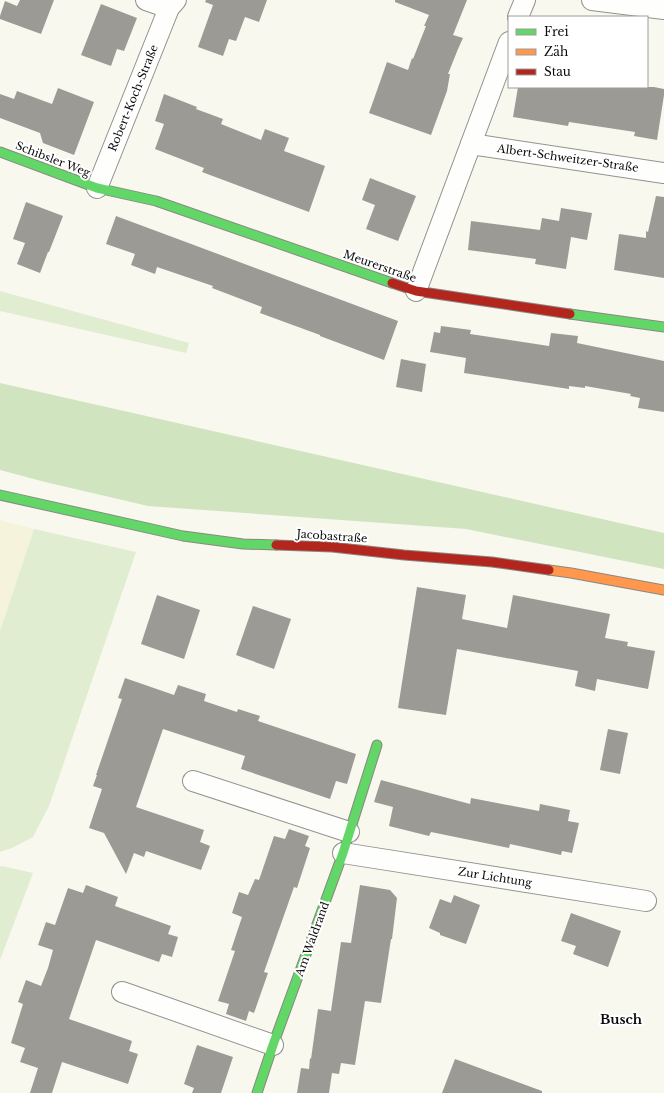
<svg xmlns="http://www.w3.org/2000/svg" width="664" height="1093" viewBox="0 0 664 1093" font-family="'Libre Baskerville',serif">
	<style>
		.farmland { fill: #f5f3dc }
		.green { fill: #e0edd1 }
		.forest { fill: #d1e4c0 }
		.building { fill: #9c9a95 }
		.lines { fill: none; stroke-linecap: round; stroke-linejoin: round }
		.street-casing { stroke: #92928e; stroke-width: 22 }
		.fast-casing { stroke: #898884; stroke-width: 11 }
		.slow-casing { stroke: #898884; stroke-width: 11 }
		.jam-casing { stroke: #898884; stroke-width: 11 }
		.street { stroke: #fefefd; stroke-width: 20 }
		.fast { stroke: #63d668; stroke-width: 9 }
		.slow { stroke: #ff974d; stroke-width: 9 }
		.jam { stroke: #b3261e; stroke-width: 9 }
		.labels { text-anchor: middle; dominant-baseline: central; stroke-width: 4; stroke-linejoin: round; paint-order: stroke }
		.street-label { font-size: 11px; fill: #0b0b0b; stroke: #fff }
		.quarter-label { font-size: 13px; font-weight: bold; fill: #0b0b0b; stroke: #fff }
	</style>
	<rect width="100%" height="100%" fill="#f9f8ef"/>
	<polygon class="farmland" points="0,520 34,529 0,631"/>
	<g class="green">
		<polygon points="0,291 189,343 186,353 0,311"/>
		<polygon points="34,529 136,552 49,806 33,837 12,848 0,852 0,631"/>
		<polygon points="2,866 33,873 0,960 0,867"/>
	</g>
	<polygon class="forest" points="0,383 664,533 664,569 466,529 148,506 45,482 0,470"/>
	<g class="building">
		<polygon points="20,0 54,0 41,34 0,19 0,16 5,1 17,6"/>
		<polygon points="206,0 267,0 259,22 245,17 236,41 229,39 223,56 198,47 213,5 205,2"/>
		<polygon points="395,0 467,0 453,35 463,38 458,49 448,74 450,74 447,91 431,135 369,113 387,62 408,70 412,58 413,59 426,26 424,26 429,15 395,2"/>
		<polygon points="101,4 137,18 124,51 117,49 111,66 81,55"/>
		<polygon points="518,87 654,87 664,89 664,95 657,140 634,136 635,132 569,122 568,126 513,117"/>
		<polygon points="58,88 94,102 74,155 43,143 40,133 0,118 0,94 14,99 17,91 52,104"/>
		<polygon points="164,94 197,107 196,109 223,119 221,124 261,140 265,129 289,138 284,151 325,166 309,212 202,172 204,168 155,149 164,124 155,121"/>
		<polygon points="370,178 416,196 398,241 366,229 375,205 362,200"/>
		<polygon points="656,196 664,197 664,278 614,270 619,234 646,238 646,231 648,232"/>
		<polygon points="26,202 63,216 49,252 48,252 40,273 17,264 25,243 13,239"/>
		<polygon points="561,208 592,213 587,240 571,237 566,269 535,264 536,259 468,250 471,221 540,230 542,218 559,221"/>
		<polygon points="116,216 398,321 384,360 320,336 320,335 260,313 262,307 212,288 213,286 157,267 155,274 131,265 135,254 106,244"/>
		<polygon points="441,326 471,330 470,334 549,346 551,333 578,336 577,343 664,361 664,412 638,408 640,398 630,396 631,394 585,386 585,388 569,386 569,389 464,373 466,358 430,352 434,332 440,333"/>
		<polygon points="401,359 426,364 422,392 396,387"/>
		<polygon points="417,587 466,595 462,619 507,628 513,595 610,614 605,638 628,642 627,646 655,651 648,689 597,679 595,691 575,686 578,671 457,649 446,715 398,708"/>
		<polygon points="157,595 200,610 184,659 141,644"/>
		<polygon points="253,606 291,619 274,669 236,655"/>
		<polygon points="125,678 174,695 178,685 206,694 204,701 237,712 238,709 260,716 258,721 356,754 347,784 336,781 330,799 241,769 245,756 163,729 136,807 204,830 200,842 210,846 201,870 146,851 144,857 134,853 126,874 104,833 89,828 102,789 93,786 97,775 96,775 122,699 118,698"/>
		<polygon points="608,729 628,733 620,774 600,770"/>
		<polygon points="381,780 470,804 471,798 539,811 540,804 570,810 568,821 579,823 572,853 562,851 561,855 510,844 509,848 431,832 429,836 389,826 393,807 374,802"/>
		<polygon points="289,829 309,836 305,846 310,848 297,888 294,887 264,972 268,973 254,1013 249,1011 246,1021 226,1014 229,1004 218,1001 235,951 231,950 242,917 232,913 239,892 248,895 255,879 259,880 274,836 285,839"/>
		<polygon points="86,885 118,897 115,906 171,926 168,934 178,937 172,957 162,954 159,962 96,940 69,1019 132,1041 129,1051 138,1054 128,1084 62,1062 52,1093 30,1093 38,1068 20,1062 25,1048 11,1043 23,1004 18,1002 26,980 41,986 48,968 53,950 38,945 46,922 55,925 68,888 83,893"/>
		<polygon points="360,885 390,890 397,898 392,939 391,939 381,1003 365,1001 355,1065 341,1063 339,1074 332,1073 329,1093 297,1093 301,1068 309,1069 310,1058 311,1059 318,1009 331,1011 341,942 351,943"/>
		<polygon points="454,895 480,905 466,944 440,935 440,933 429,928 440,899 451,903"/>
		<polygon points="571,913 621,931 608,967 573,954 576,946 561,941"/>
		<polygon points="197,1045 233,1057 221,1093 192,1093 194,1088 184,1084"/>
		<polygon points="455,1059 542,1091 542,1093 442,1093"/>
	</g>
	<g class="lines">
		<defs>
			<g id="street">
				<polyline points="146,0 169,8"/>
				<polyline points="592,0 664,9"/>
				<polyline points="518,17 525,0"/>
				<polyline points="471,144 664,173"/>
				<polyline points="97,188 169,8 176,0"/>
				<polyline points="416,291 509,42"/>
				<polyline points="193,781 349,832"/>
				<polyline points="343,853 646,901"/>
				<polyline points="122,992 273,1045"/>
			</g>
			<g id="fast">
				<polyline points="0,152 97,188 156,201 392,283"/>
				<polyline points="570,314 664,327"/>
				<polyline points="0,495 183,536 243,544 276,545"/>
				<polyline points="257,1093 273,1045 343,853 377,745"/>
			</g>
			<polyline id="slow" points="549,570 571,573 664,590"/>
			<g id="jam">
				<polyline points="392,283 416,291 570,314"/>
				<polyline points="276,545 332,547 404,555 492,562 549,570"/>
			</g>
		</defs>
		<use href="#street" class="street-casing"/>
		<use href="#fast" class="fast-casing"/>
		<use href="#slow" class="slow-casing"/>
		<use href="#jam" class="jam-casing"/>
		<use href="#street" class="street"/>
		<use href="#fast" class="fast"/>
		<use href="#slow" class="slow"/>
		<use href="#jam" class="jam"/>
	</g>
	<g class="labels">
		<g class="street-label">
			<text transform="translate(133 98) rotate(-68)">Robert-Koch-Straße</text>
			<text transform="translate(568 158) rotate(8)">Albert-Schweitzer-Straße</text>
			<text transform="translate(53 159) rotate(21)">Schibsler Weg</text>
			<text transform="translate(380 266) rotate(19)">Meurerstraße</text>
			<text transform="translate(332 536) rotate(4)">Jacobastraße</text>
			<text transform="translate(495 877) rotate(9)">Zur Lichtung</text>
			<text transform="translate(312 939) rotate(-70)">Am Waldrand</text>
		</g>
		<g class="quarter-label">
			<text x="621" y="1019">Busch</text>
		</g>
	</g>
	<rect x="508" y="16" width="140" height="72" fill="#ffffff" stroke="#9d9d9d"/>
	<rect x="516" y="29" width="20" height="6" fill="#63d668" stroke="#9d9d9d"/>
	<text x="544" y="36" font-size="12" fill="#0b0b0b">Frei</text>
	<rect x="516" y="49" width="20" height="6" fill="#ff974d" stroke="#9d9d9d"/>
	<text x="544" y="56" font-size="12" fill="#0b0b0b">Zäh</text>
	<rect x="516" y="69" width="20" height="6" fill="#b3261e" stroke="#9d9d9d"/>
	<text x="544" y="76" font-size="12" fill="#0b0b0b">Stau</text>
</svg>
